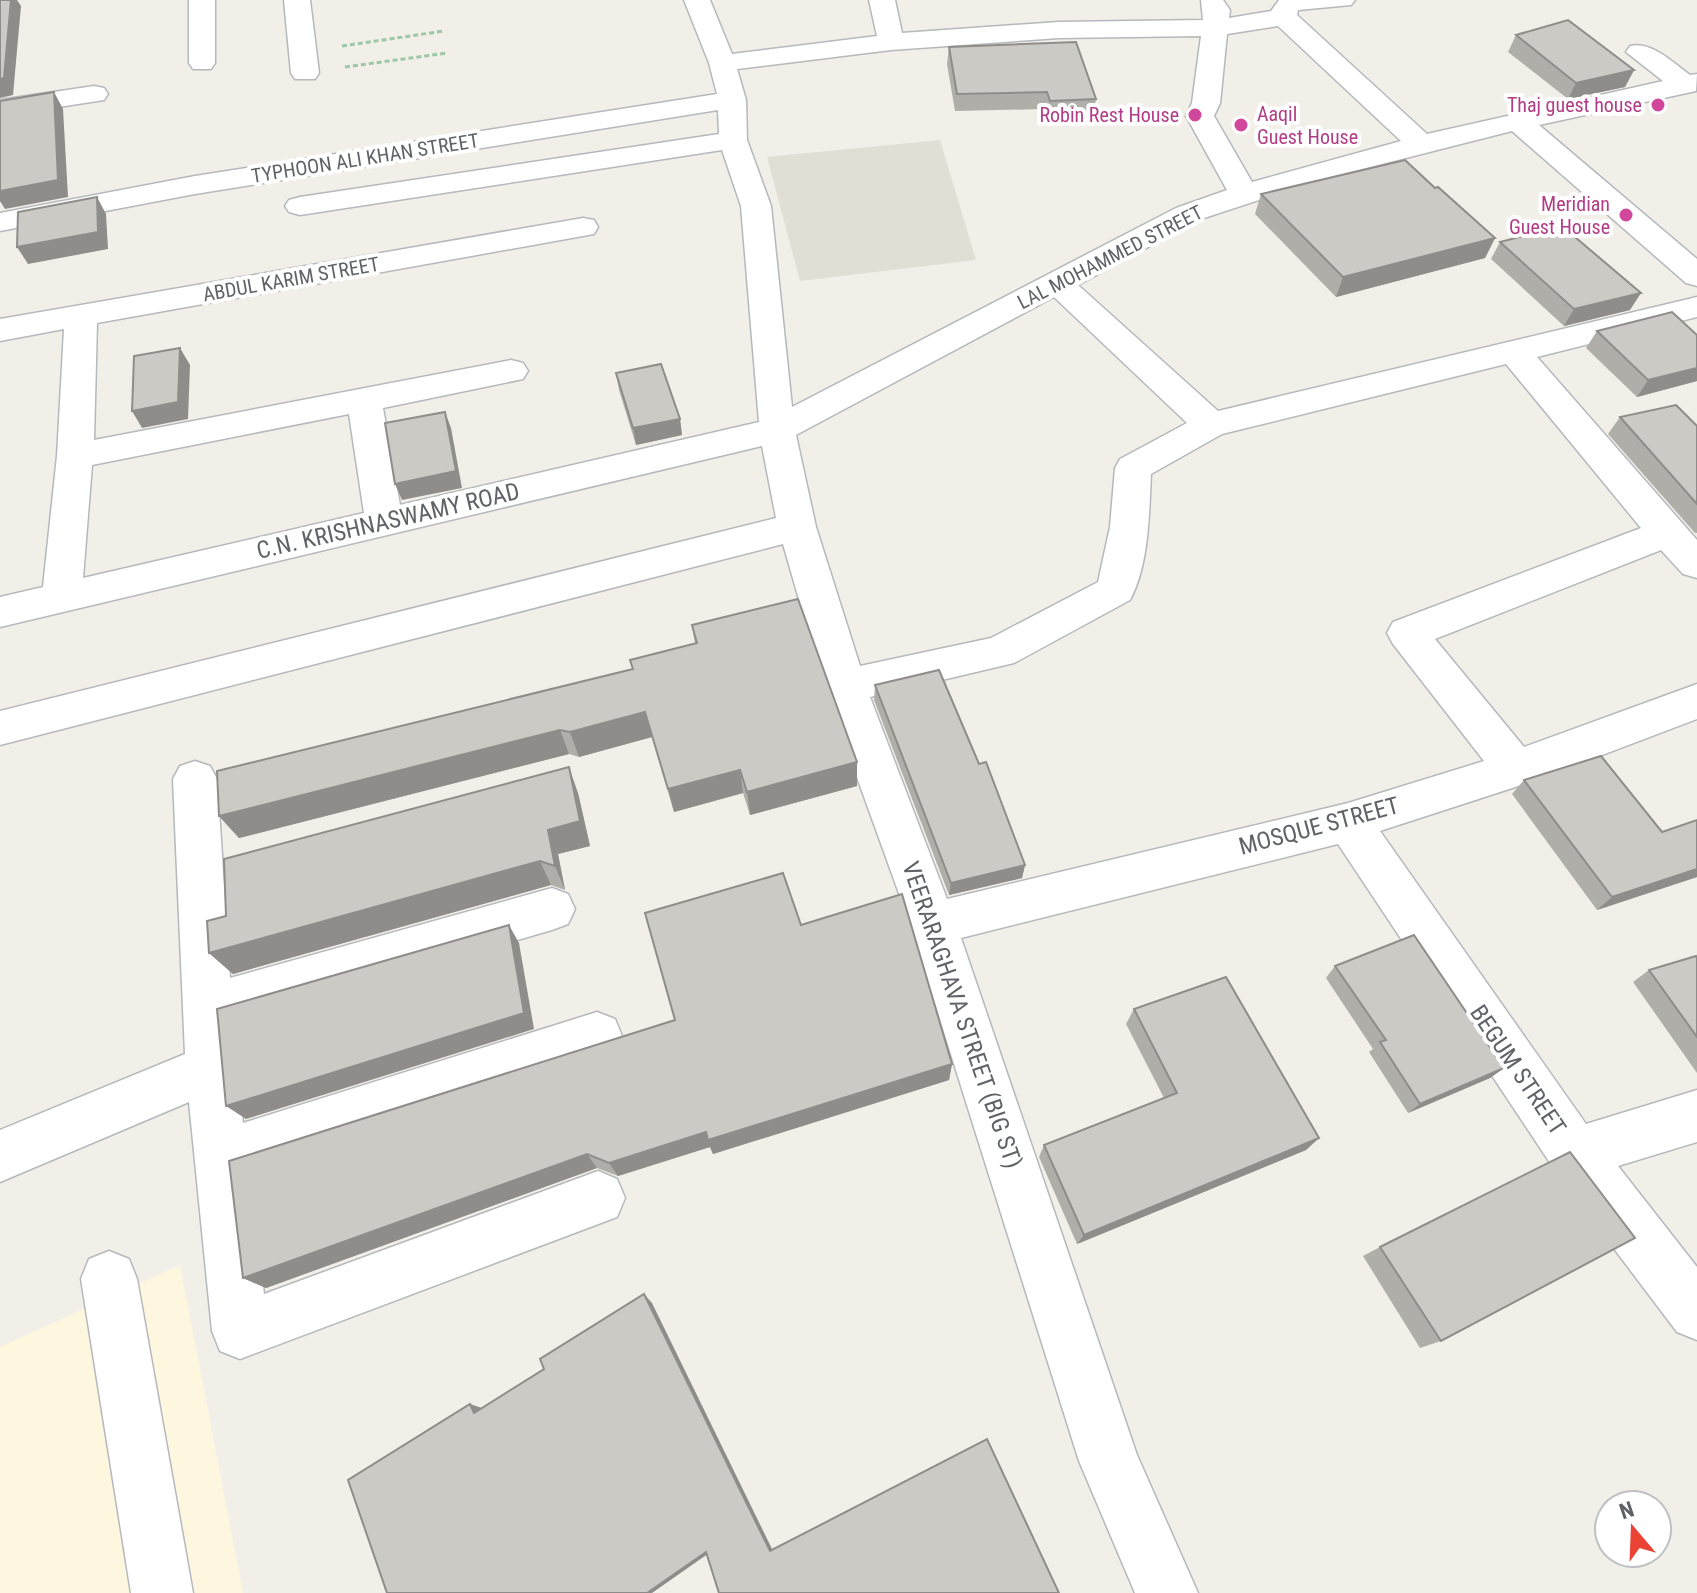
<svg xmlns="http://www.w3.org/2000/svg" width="1697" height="1593" viewBox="0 0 1697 1593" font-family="'Roboto Condensed',sans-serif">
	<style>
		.commercial { fill: #fef7e0 }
		.education { fill: #e1ded6 }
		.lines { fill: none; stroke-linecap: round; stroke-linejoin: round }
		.minor-casing { stroke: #b5b8bc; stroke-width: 3 }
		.path { stroke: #9cc7a9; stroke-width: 3; stroke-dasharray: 5 3; stroke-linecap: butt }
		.minor { fill: #fff; fill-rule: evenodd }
		.wall { fill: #afaea9 }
		.shaded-wall { fill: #8f8d8a }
		.building { fill: #cccac5; stroke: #8f8d8a; stroke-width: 2 }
		.hotel-dot { fill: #d1479c; stroke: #fff; stroke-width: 3 }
		.labels { text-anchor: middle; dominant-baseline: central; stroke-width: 8; stroke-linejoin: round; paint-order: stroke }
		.far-hotel-label { font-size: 20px; fill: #b23c85; stroke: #fff; text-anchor: end }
		.far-street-label { font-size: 20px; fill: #5f6368; stroke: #fff }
		.street-label { font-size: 24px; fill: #5f6368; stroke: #fff }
	</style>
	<rect width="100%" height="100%" fill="#f1efe8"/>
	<polygon class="commercial" points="180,1265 243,1593 0,1593 0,1347"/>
	<polygon class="education" points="940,140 976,260 800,281 767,157"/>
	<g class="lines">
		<defs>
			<g id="minor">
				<polygon points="189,0 215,0 215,63 211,69 193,69 189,63"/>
				<polygon points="284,0 310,0 319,73 315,79 295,79 291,73"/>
				<path d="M684,0h26l22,54 145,-18 -8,-36h26l7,33 157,-11 144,-2 -2,-20h22l7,10 -1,8 42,-7 8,-11h76l-4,5 -53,5 -1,5 130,119 236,-53 -37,-29 4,-6c22,-5 43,17 60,29l7,-1 -1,17 -157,34 158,134v27l-11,-3 -174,-152 -189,48 -125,41 -120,65 140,126 479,-114v20l-160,40 160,183v38l-14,-4 -22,-24 -226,89 89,108 173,-63v35l-166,63 -151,49 206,293 111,-34v52l-79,24 79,101v73l-20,-8 -121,-160 -218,-328 -377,94 176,517 61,138h-63l-56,-132 -169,-537 -86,-238 -41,-142 -783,201v-34l776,-193 -14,-72 -762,181v-30l43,-10 14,-131 7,-127 -64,12v-22l583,-101 11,2 4,7 -4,7 -497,89 -3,117 417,-80 12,3 5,8 -5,8 -140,29 17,97 359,-83 -18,-216 -19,-56 -422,65 -11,-3 -4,-6 4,-6 11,-3 419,-63 -1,-24 -523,84 -195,37v-18l195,-37 522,-82 -8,-31zM1278,26l123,115 -149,41 -38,-66 6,-13 7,-69zM1201,36l-9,67 -6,13 41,74 -51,18 -384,199 -21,-201 -24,-66 -1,-40 -9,-31 154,-19 168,-12zM1054,297l133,126 -67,36 -5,9 -5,59 -12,55 -107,56 -131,28 -44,-139 -20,-92zM1506,364l135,164 -248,94 -6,11 6,11 91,117 -136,42 -401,96 -77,-202 144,-34 116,-63c19,-35 19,-86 21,-126l71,-40zM349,414l15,99 -281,65 9,-113z"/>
				<polygon points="94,86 104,88 108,94 104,100 0,116 0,100"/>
				<polygon points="195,761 210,766 217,779 230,978 552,888 568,894 575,909 568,924 552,930 233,1022 243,1123 597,1012 615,1019 622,1036 615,1053 597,1060 249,1173 264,1294 598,1171 617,1179 625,1198 617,1217 240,1359 220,1351 212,1331 189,1102 0,1182 0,1130 185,1054 173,779 180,766"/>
				<polygon points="109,1251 129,1259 137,1279 193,1593 131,1593 81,1279 89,1259"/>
			</g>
		</defs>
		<use href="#minor" class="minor-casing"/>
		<g class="path">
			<polyline points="342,46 444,31"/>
			<polyline points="345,67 447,53"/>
		</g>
		<use href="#minor" class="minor"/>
	</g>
	<g class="wall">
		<polygon points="1516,35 1634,70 1625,87 1568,99 1508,52"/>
		<polygon points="949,47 1096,99 1093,116 1047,118 1044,109 955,111 947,64"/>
		<polygon points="1435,188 1495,238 1485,258 1336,297 1255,214 1261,194"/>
		<polygon points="1500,242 1630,310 1564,326 1491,259"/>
		<polygon points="1597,331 1697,335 1697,381 1637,397 1586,348"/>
		<polygon points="616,373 680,419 682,435 636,445 619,390"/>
		<polygon points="1620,417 1697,426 1697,533 1695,533 1608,434"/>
		<polygon points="692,625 857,786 750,815 743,793 674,812 652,737 579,757 569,754 239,838 219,816 633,670 695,644"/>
		<polygon points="875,685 979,764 1025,865 1022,878 949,895 874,700"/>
		<polygon points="1524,780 1662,832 1697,820 1697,877 1597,910 1512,794"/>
		<polygon points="578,793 590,846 558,854 565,890 551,885 233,974 209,953 226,916"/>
		<polygon points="801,925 952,1064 949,1080 713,1154 710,1147 618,1176 597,1168 266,1288 243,1278 675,1020"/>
		<polygon points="1697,958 1697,1073 1633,982 1649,970"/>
		<polygon points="1335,966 1504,1068 1490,1078 1408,1113 1369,1052 1373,1049 1326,978"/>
		<polygon points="1134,1009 1319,1138 1306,1150 1077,1244 1039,1157 1044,1145 1164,1098 1126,1024"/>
		<polygon points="1380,1247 1441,1341 1420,1348 1363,1256"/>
	</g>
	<g class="shaded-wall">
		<polygon points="11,0 17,0 21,6 13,95 0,98 0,79"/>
		<polygon points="1634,70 1625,87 1568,99 1576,83"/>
		<polygon points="54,92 63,109 68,197 5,209 0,201 0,191"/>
		<polygon points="97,197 106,214 108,249 28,264 17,247"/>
		<polygon points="1495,238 1485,258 1336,297 1343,277"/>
		<polygon points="1641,293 1630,310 1564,326 1574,309"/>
		<polygon points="180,348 190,365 188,419 142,428 132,411"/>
		<polygon points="1697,368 1697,381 1637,397 1648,380"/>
		<polygon points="445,412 451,428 462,488 402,500 395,484"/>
		<polygon points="680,419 682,435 636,445 633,428"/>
		<polygon points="645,712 652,737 579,757 570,732"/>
		<polygon points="560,730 569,754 239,838 219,816"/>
		<polygon points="857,762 857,786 750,815 747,792"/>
		<polygon points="569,767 578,793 590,846 558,854 565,890 555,866 548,830"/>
		<polygon points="740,770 743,793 674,812 668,789"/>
		<polygon points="540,861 551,885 233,974 209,953"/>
		<polygon points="1025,865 1022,878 949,895 951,883"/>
		<polygon points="1697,869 1697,877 1597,910 1612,897"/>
		<polygon points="509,925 519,943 534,1029 246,1119 226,1106"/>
		<polygon points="952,1064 949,1080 713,1154 710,1147 618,1176 609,1163 706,1132"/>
		<polygon points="1504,1068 1490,1078 1408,1113 1420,1104"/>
		<polygon points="1319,1138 1306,1150 1077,1244 1084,1235"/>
		<polygon points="587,1154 597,1168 266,1288 243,1278"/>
		<polygon points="644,1294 652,1303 773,1551 770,1551"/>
		<polygon points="470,1404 485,1409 474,1413"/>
		<polygon points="712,1551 652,1593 647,1593 706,1552"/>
	</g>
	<g class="building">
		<polygon points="0,0 11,0 4,78 0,79"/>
		<polygon points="1568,20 1634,70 1576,83 1516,35"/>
		<polygon points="1076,42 1096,99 1050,101 1047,92 957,94 949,47"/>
		<polygon points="54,92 58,180 0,191 0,101"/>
		<polygon points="1405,160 1435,188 1438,187 1495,238 1343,277 1261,194"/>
		<polygon points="97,197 98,232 17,247 18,212"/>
		<polygon points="1562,226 1641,293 1574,309 1500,242"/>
		<polygon points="1672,312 1697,335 1697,368 1648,380 1597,331"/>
		<polygon points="180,348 178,402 132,411 134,356"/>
		<polygon points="661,364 680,419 633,428 616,373"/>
		<polygon points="1676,405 1697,426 1697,504 1620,417"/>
		<polygon points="445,412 456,471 395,484 385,423"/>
		<polygon points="798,599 857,762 747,792 740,770 668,789 645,712 570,732 560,730 219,816 217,771 633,669 630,660 697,643 692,625"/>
		<polygon points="939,670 979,764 986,762 1025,865 951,883 875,685"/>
		<polygon points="1601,756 1662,832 1697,820 1697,869 1612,897 1524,780"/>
		<polygon points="569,767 580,821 548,830 555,866 540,861 209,953 207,921 226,916 224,859"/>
		<polygon points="783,873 801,925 902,894 952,1064 708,1140 706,1132 609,1163 587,1154 243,1278 229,1161 675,1020 645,913"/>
		<polygon points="509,925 524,1013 226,1106 217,1009"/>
		<polygon points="1414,935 1504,1068 1420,1104 1380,1042 1386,1040 1335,966"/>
		<polygon points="1696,956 1697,958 1697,1037 1649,970"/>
		<polygon points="1226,977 1319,1138 1084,1235 1044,1145 1177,1093 1134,1009"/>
		<polygon points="1570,1152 1635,1238 1441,1341 1380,1247"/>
		<polygon points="644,1294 770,1551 987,1439 1059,1593 719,1593 706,1552 647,1593 387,1593 348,1480 470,1404 474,1413 544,1369 540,1359"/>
	</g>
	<g class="hotel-dot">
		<circle cx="1658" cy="105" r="8"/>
		<circle cx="1195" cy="115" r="8"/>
		<circle cx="1241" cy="125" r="8"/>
		<circle cx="1626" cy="215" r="8"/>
	</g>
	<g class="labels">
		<g class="far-hotel-label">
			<text x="1642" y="105">Thaj guest house</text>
			<text x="1257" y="114" text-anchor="start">Aaqil<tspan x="1257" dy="23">Guest House</tspan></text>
			<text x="1179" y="115">Robin Rest House</text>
			<text x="1610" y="204">Meridian<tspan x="1610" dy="23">Guest House</tspan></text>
		</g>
		<g class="far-street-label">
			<text transform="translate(365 158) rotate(-9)">TYPHOON ALI KHAN STREET</text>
			<text transform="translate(1110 257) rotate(-27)">LAL MOHAMMED STREET</text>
			<text transform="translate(291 279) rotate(-10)">ABDUL KARIM STREET</text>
		</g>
		<g class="street-label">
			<text transform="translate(388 521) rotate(-13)">C.N. KRISHNASWAMY ROAD</text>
			<text transform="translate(1319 826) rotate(-15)">MOSQUE STREET</text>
			<text transform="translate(962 1015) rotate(71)">VEERARAGHAVA STREET (BIG ST)</text>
			<text transform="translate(1518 1070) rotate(56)">BEGUM STREET</text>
		</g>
	</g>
	<g transform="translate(1633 1529) rotate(341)"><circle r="38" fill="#ffffff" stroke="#bfc1c3" stroke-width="2"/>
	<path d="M0-6L14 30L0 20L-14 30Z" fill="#ea4335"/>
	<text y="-12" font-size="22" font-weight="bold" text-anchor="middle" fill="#5f6368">N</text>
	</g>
</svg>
